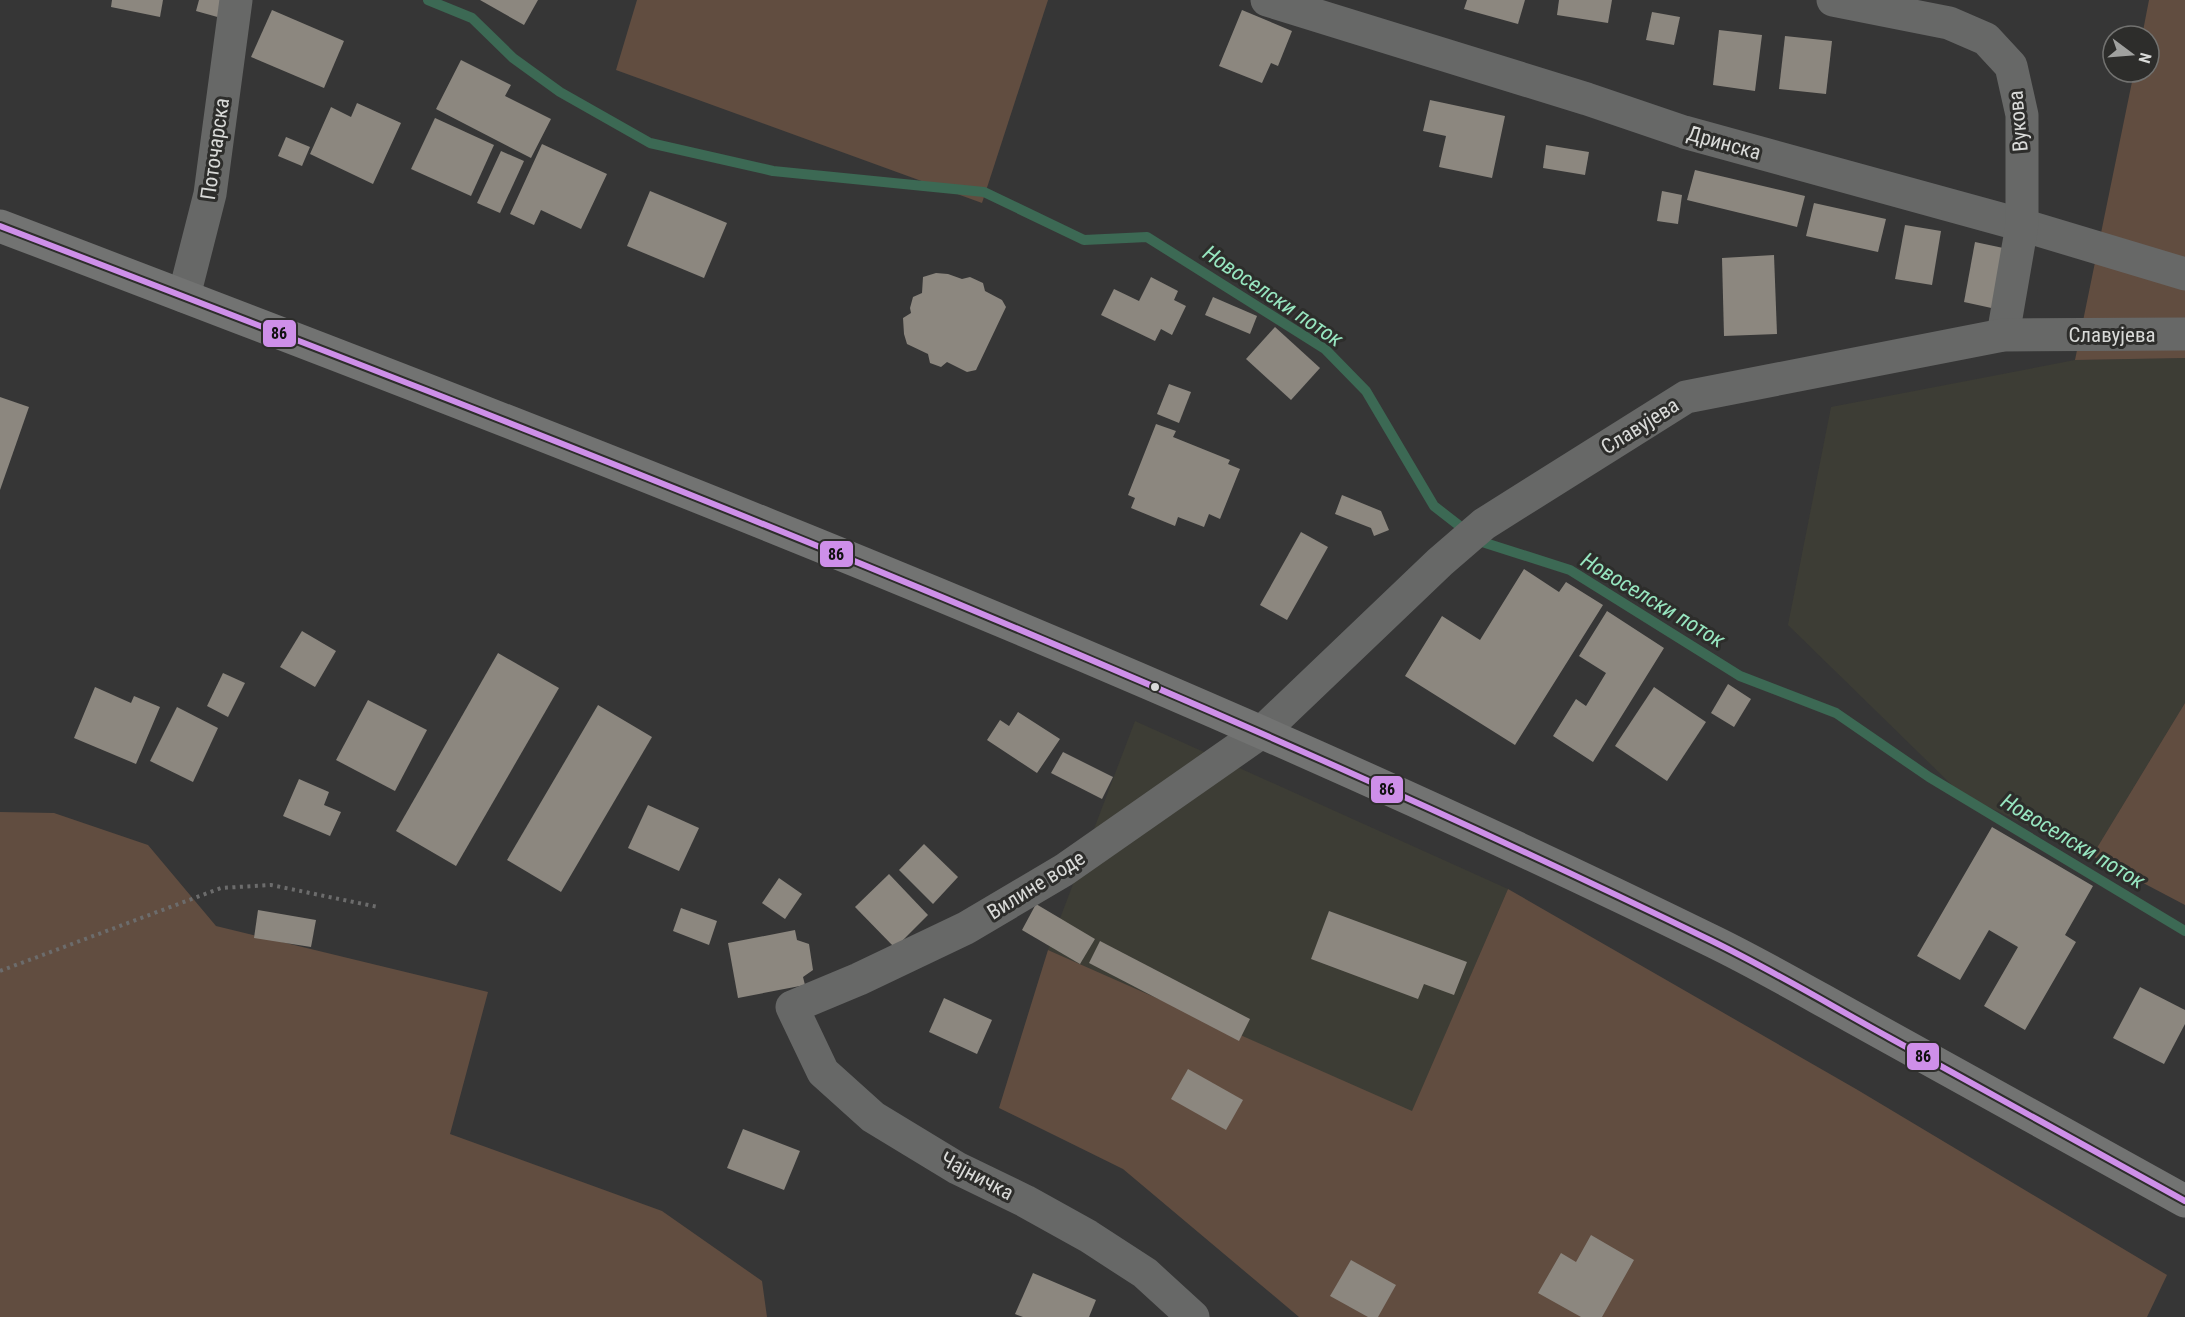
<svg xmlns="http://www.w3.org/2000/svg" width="2185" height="1317" viewBox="0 0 2185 1317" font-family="'Roboto Condensed',sans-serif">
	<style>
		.built { fill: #3d3d35 }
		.green { fill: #614d40 }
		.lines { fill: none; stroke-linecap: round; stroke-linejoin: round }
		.stream { stroke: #3c6954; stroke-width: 10 }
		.building { fill: #8c877f }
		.path { stroke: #6c6c6c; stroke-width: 4; stroke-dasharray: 3 4.5; stroke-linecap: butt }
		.street { stroke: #676867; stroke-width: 33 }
		.primary { stroke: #727372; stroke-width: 33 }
		.bus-1-casing { stroke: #2d2d2b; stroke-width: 10 }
		.bus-1 { stroke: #ce8fe9; stroke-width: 6 }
		.bus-dot { fill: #d9dad8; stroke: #2d2d2b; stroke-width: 2 }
		.labels { text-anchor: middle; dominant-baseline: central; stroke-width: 6; stroke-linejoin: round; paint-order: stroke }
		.street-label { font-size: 21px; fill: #d9dad8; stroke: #2d2d2b }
		.water-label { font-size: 22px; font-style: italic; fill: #97e6c0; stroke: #2d2d2b }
		.line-badge { stroke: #2d2d2b; stroke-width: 2 }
		.pale-badge-label { font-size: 16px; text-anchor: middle; font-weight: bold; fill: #111 }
	</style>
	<rect width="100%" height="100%" fill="#363636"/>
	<g class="built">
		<polygon points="2185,358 2185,703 2092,856 1961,794 1788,625 1831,407 2075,360"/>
		<polygon points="1135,721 1508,889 1412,1112 1048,950"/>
	</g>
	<g class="green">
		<polygon points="637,0 1048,0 982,203 616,70"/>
		<polygon points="2149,0 2185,0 2185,358 2075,360 2134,72 2149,72 2149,36 2142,36"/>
		<polygon points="2185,703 2185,905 2092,856"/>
		<polygon points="0,812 54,813 148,845 216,926 488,992 450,1134 662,1211 762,1281 767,1317 0,1317"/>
		<polygon points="1508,889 1856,1089 2167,1275 2147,1317 1299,1317 1123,1169 999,1108 1048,950 1412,1111"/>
	</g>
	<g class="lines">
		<polyline class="stream" points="428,0 472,18 513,58 560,92 650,143 773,171 984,192 1084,240 1147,237 1325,349 1366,391 1434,506 1479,541 1570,570 1740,676 1836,713 1929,777 2185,931"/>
	</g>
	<g class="building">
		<polygon points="112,0 163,0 160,17 111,7"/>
		<polygon points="199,0 226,0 221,18 196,11"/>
		<polygon points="480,0 538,0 524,25"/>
		<polygon points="1467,0 1525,0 1518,24 1464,9"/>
		<polygon points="1559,0 1612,0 1608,23 1557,15"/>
		<polygon points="272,10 344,41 324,88 251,57"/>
		<polygon points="1242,10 1292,31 1278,66 1271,63 1262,83 1219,66"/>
		<polygon points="1652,12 1680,17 1674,45 1646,40"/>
		<polygon points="1719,30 1762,35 1755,91 1713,85"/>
		<polygon points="1785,36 1832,41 1826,94 1779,89"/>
		<polygon points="461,60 511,85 505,96 551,119 531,158 436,109"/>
		<polygon points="1430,100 1505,116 1492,178 1439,167 1446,136 1423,131"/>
		<polygon points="357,103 401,123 373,184 310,154 331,107 351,117"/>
		<polygon points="435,118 494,145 471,196 411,169"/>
		<polygon points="286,137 310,147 302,166 278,156"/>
		<polygon points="542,144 607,174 581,229 541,210 534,225 510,214"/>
		<polygon points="1546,145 1589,152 1585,175 1543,168"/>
		<polygon points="501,151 524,161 500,213 477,203"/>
		<polygon points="1695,170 1805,196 1797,227 1687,200"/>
		<polygon points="650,191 727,223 704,278 627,246"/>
		<polygon points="1662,191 1682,195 1678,224 1657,221"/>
		<polygon points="1814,203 1886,219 1878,252 1806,236"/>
		<polygon points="1905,225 1941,231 1932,285 1895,279"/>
		<polygon points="1975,242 2008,249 1996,309 1964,302"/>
		<polygon points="1774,255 1777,334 1724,336 1722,258"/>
		<polygon points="936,273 948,274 962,279 970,277 983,283 985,291 1002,300 1006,307 976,370 967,372 947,362 941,367 930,363 928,354 907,344 904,334 903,318 911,313 910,308 913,297 922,293 923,277"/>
		<polygon points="1151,277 1178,291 1174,300 1186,306 1172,335 1161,329 1155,341 1101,315 1114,289 1139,301"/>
		<polygon points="1213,297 1257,316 1250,334 1205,315"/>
		<polygon points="1275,327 1320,368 1291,400 1246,359"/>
		<polygon points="1169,384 1191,392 1179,423 1157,414"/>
		<polygon points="0,397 29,407 0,490"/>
		<polygon points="1156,424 1176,431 1173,437 1230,460 1228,464 1240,469 1220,519 1209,514 1204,527 1178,517 1175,526 1131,508 1135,498 1128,495"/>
		<polygon points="1342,495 1381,511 1389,530 1374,536 1371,528 1335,514"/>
		<polygon points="1301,532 1328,547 1287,620 1260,605"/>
		<polygon points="1524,569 1559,592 1566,582 1603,605 1515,745 1405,676 1442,616 1480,640"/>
		<polygon points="1607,611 1664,648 1593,762 1553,736 1576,699 1586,706 1606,673 1579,656"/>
		<polygon points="302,631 336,651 315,687 280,667"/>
		<polygon points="498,653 559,688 456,866 396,831"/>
		<polygon points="223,673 245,683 228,717 207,706"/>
		<polygon points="1728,684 1751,699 1734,727 1711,713"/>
		<polygon points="95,687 131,703 134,696 160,707 136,764 74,738"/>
		<polygon points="1654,687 1706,722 1667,781 1615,746"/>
		<polygon points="368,700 427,730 395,791 336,760"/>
		<polygon points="598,705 652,737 561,892 507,860"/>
		<polygon points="177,707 218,728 193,782 150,761"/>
		<polygon points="1018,712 1060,739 1037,773 987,740 1000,720 1009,726"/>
		<polygon points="1063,752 1113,777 1102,799 1051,773"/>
		<polygon points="299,779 329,792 324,805 341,812 330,836 283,816"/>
		<polygon points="648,805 699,828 679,871 628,848"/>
		<polygon points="1992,827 2093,886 2065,935 2076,942 2025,1030 1984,1006 2018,947 1989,930 1960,980 1917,956"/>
		<polygon points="924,844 958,877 933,904 899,870"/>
		<polygon points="889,874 928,915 895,948 855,907"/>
		<polygon points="779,878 802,894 785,919 762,903"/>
		<polygon points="1036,904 1095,939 1080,964 1022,930"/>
		<polygon points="681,908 717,921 709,945 673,931"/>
		<polygon points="258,910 316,920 311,947 254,938"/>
		<polygon points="1329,911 1467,962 1454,995 1424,984 1418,999 1311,959"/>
		<polygon points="795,930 797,940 809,944 813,970 803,977 805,985 738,998 728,943"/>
		<polygon points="1100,941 1250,1019 1239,1041 1089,963"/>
		<polygon points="2140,987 2185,1010 2185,1024 2164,1064 2113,1038"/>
		<polygon points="944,998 992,1020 977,1054 929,1032"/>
		<polygon points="1188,1069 1243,1100 1226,1130 1171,1099"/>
		<polygon points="743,1129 800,1151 784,1190 727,1168"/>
		<polygon points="1591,1235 1634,1260 1602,1317 1581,1317 1538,1293 1561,1253 1576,1262"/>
		<polygon points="1351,1260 1396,1285 1378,1317 1368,1317 1330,1296"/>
		<polygon points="1033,1273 1096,1300 1089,1317 1023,1317 1015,1314"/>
	</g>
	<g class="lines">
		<polyline class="path" points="0,971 221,888 271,885 378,907"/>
		<g class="street">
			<polyline points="1267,0 1587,99 1684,132 2022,225 2185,274"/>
			<polyline points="1833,0 1949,23 1986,39 2011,66 2022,115 2022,225 2003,335"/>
			<polyline points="184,296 210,194 236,0"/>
			<polyline points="1193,1317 1145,1273 1088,1236 1025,1201 957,1168 873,1117 823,1072 792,1007 859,979 966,928 1064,870 1263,731 1440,562 1484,524 1686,397 2003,335 2185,334"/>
		</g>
		<path class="primary" d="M0,226c577,220 1155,442 1710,714 54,26 106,57 159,86 105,58 211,117 316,175"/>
		<defs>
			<path id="bus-1" d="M0,226c577,221 1154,444 1710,714 62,30 120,65 180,98 98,54 197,109 295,163"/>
		</defs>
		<use href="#bus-1" class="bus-1-casing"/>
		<use href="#bus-1" class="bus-1"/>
	</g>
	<circle class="bus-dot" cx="1155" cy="687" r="5"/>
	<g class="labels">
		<g class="street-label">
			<text transform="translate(2018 121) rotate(-95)">Вукова</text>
			<text transform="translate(1724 143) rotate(16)">Дринска</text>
			<text transform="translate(215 149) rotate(-82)">Поточарска</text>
			<text x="2112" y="335">Славујева</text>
			<text transform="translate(1640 426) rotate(-32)">Славујева</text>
			<text transform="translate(1036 885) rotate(-32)">Вилине воде</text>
			<text transform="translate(977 1176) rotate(28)">Чајничка</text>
		</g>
		<g class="water-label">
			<text transform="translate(1273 296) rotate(34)">Новоселски поток</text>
			<text transform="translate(1653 600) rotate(31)">Новоселски поток</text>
			<text transform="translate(2073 841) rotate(31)">Новоселски поток</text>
		</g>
	</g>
	<g class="line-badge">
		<rect x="262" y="319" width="35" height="29" rx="6" fill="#ce8fe9"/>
		<rect x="819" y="540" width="35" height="28" rx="6" fill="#ce8fe9"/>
		<rect x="1370" y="775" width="34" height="29" rx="6" fill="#ce8fe9"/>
		<rect x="1906" y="1042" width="34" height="29" rx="6" fill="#ce8fe9"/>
	</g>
	<g class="pale-badge-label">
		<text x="279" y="339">86</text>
		<text x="836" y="560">86</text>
		<text x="1387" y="795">86</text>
		<text x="1923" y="1062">86</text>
	</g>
	<g transform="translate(2131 54) rotate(106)"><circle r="28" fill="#2d2d2b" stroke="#727270" stroke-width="1.5"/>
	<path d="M0-4.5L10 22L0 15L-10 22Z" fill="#a0a19f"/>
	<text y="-9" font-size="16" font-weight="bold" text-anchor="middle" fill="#d9dad8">N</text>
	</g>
</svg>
